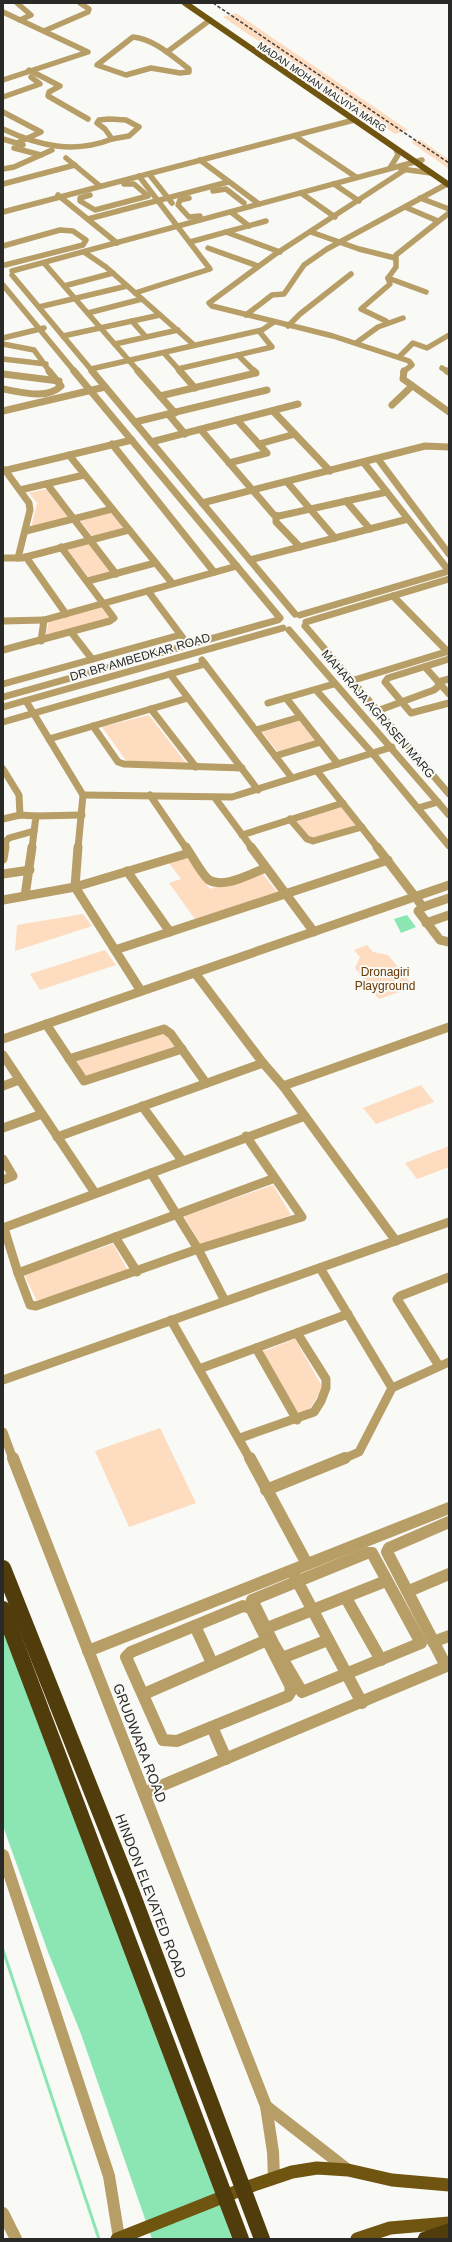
<svg xmlns="http://www.w3.org/2000/svg" width="452" height="2242" viewBox="0 0 452 2242" font-family="Arial,sans-serif">
	<style>
		.green { fill: #fedcc0 }
		.water { fill: #8be6b4 }
		.lines { fill: none; stroke-linecap: round; stroke-linejoin: round }
		.stream { stroke: #8be6b4; stroke-width: 3 }
		.minor-far3 { stroke: #b79e67; stroke-width: 5.5 }
		.minor-far2 { stroke: #b79e67; stroke-width: 7 }
		.minor-far1 { stroke: #b79e67; stroke-width: 9 }
		.minor { stroke: #b79e67; stroke-width: 12 }
		.major-far1 { stroke: #6f5510; stroke-width: 6 }
		.major { stroke: #6f5510; stroke-width: 13 }
		.highway { fill: #513d0b; fill-rule: evenodd }
		.rail { stroke: #40403f; stroke-width: 1.5; stroke-dasharray: 3.5 2; stroke-linecap: butt }
		.highway-bridge { stroke: #513d0b; stroke-width: 16 }
		.labels { text-anchor: middle; dominant-baseline: central; stroke-width: 4; stroke-linejoin: round; paint-order: stroke }
		.far-street-label { font-size: 10px; fill: #292928; stroke: #f9f9f6 }
		.street-label { font-size: 12px; fill: #292928; stroke: #f9f9f6 }
		.park-label { font-size: 12px; fill: #663908; stroke: #f9f9f6 }
		.near-street-label { font-size: 14px; fill: #292928; stroke: #f9f9f6 }
	</style>
	<rect width="100%" height="100%" fill="#f9f9f6"/>
	<g class="green">
		<polygon points="236,13 408,130 395,134 223,17"/>
		<polygon points="421,140 449,160 449,169 411,142"/>
		<polygon points="46,489 69,518 31,528 37,503 29,493"/>
		<polygon points="110,512 124,529 93,537 80,520"/>
		<polygon points="89,542 112,572 90,579 66,548"/>
		<polygon points="103,607 113,619 45,638 49,621"/>
		<polygon points="149,715 186,763 127,762 102,727"/>
		<polygon points="299,721 315,740 278,752 262,732"/>
		<polygon points="341,807 356,826 311,840 297,821"/>
		<polygon points="187,858 210,889 262,873 277,892 195,919 169,883 181,879 169,863"/>
		<polygon points="83,914 92,926 15,951 17,925"/>
		<polygon points="367,945 373,952 388,955 414,987 379,999 355,968 360,957 354,950"/>
		<polygon points="105,950 116,965 40,990 30,974"/>
		<polygon points="164,1031 175,1048 87,1079 76,1062"/>
		<polygon points="421,1085 434,1102 376,1124 363,1108"/>
		<polygon points="449,1146 449,1167 417,1179 405,1163"/>
		<polygon points="273,1185 291,1215 201,1246 184,1216"/>
		<polygon points="113,1244 128,1271 37,1301 24,1274"/>
		<polygon points="295,1339 323,1388 306,1414 300,1416 262,1352"/>
		<polygon points="160,1428 196,1503 129,1527 95,1451"/>
	</g>
	<g class="water">
		<polygon points="407,915 416,927 401,933 394,919"/>
		<polygon points="3,1620 154,2009 232,2239 152,2239 81,2034 48,1952 3,1826"/>
	</g>
	<g class="lines">
		<polyline class="stream" points="3,1950 99,2239"/>
		<g class="minor-far3">
			<polyline points="17,3 31,15 20,20"/>
			<polyline points="3,12 88,52 3,80"/>
			<polyline points="44,31 88,12 89,9 80,3"/>
			<path d="M133,37c21,2 39,19 56,32v3l-9,1 -29,-5 -25,7 -29,-10z"/>
			<polyline points="167,52 210,20"/>
			<polyline points="29,70 60,86 49,92 48,96 88,119"/>
			<polyline points="3,97 40,84 31,77"/>
			<polyline points="3,112 41,132 17,143"/>
			<polygon points="109,119 126,120 139,127 129,136 112,139 105,129 97,123 99,120"/>
			<path d="M3,129c36,17 71,25 109,10"/>
			<polyline points="295,136 356,177"/>
			<polyline points="3,139 23,145"/>
			<polyline points="14,148 41,155"/>
			<polyline points="66,158 100,186"/>
			<polyline points="200,160 259,204"/>
			<polyline points="390,168 398,155 396,149"/>
			<polyline points="3,169 14,167 52,150"/>
			<polyline points="401,169 431,173"/>
			<polyline points="149,174 172,203"/>
			<polyline points="3,184 75,165"/>
			<polyline points="334,184 359,201"/>
			<polyline points="213,191 226,189 244,203"/>
			<polyline points="301,193 335,217"/>
			<polyline points="58,195 117,243"/>
			<polyline points="90,195 80,198 80,201 95,210 148,196 134,184 124,184"/>
			<polyline points="189,198 180,200 178,205 189,217 200,216"/>
			<polyline points="420,198 449,209"/>
			<polyline points="405,207 438,221"/>
			<polyline points="3,212 354,120"/>
			<polyline points="231,212 249,226"/>
			<polyline points="88,219 228,182"/>
			<polyline points="226,232 280,252"/>
			<polyline points="311,232 359,249 395,258"/>
			<polyline points="190,242 266,221"/>
			<polyline points="3,246 60,230 73,231 86,240 83,245 5,265"/>
			<polyline points="208,248 258,266"/>
			<polyline points="84,252 106,267 194,345"/>
			<polyline points="44,263 139,372"/>
			<polyline points="12,271 422,160"/>
			<polyline points="12,275 93,372"/>
			<polyline points="388,278 426,292"/>
			<polyline points="3,285 75,372"/>
			<polyline points="64,286 113,273"/>
			<polyline points="135,293 210,269 139,176"/>
			<polyline points="39,307 127,286"/>
			<polyline points="88,313 142,299"/>
			<polyline points="246,315 272,295 284,294 304,265 327,249 447,184"/>
			<polyline points="132,321 146,337"/>
			<polyline points="386,321 361,309 390,284 388,278 396,267 396,255 449,213"/>
			<polyline points="288,326 300,314 351,274"/>
			<polyline points="63,336 160,315"/>
			<polyline points="3,338 44,328"/>
			<polyline points="356,343 378,327 403,318"/>
			<polyline points="3,344 34,350 50,372"/>
			<polyline points="115,344 178,330"/>
			<polyline points="164,353 181,372"/>
			<polyline points="238,355 255,372"/>
			<polyline points="399,357 413,343 427,348 449,335"/>
			<polyline points="3,359 46,364"/>
			<polyline points="442,368 448,372"/>
			<polyline points="91,369 262,330 274,322"/>
			<polyline points="178,369 272,347 259,331"/>
			<polyline points="403,372 412,365 409,361 333,336 212,306 209,303 274,255 406,169"/>
		</g>
		<g class="minor-far2">
			<polyline points="74,371 280,618"/>
			<polyline points="92,371 295,614"/>
			<polyline points="138,371 175,413"/>
			<polyline points="180,371 195,388"/>
			<polyline points="404,371 403,379 449,412"/>
			<polyline points="447,371 449,372"/>
			<polyline points="3,374 59,381"/>
			<path d="M3,389c18,3 44,11 58,-3l-12,-15"/>
			<polyline points="160,396 256,373 254,371"/>
			<polyline points="392,405 412,386"/>
			<polyline points="3,411 105,387"/>
			<polyline points="273,411 330,471"/>
			<polyline points="169,415 185,434"/>
			<polyline points="135,422 267,390"/>
			<polyline points="201,430 274,515 279,516 387,492"/>
			<polyline points="151,442 298,404"/>
			<polyline points="112,444 214,572"/>
			<polyline points="259,444 295,434"/>
			<polyline points="69,455 172,583"/>
			<polyline points="378,459 449,554"/>
			<polyline points="229,463 267,453 237,420"/>
			<polyline points="364,463 449,571"/>
			<polyline points="5,470 29,503 30,510 18,558"/>
			<polyline points="3,471 132,440"/>
			<polyline points="287,482 335,538"/>
			<polyline points="47,484 116,574"/>
			<polyline points="20,490 84,475"/>
			<polyline points="346,501 370,529"/>
			<polyline points="202,503 425,446 449,447"/>
			<polyline points="276,516 276,522 300,547"/>
			<polyline points="26,531 112,509"/>
			<polyline points="26,557 66,614"/>
			<polyline points="3,558 22,558 129,530"/>
			<polyline points="250,560 408,519"/>
			<polyline points="88,581 155,563"/>
			<polyline points="148,591 183,638"/>
			<polyline points="393,596 448,652"/>
			<polyline points="300,615 449,571"/>
			<polyline points="3,621 44,620 237,566"/>
			<polyline points="306,622 449,579"/>
			<polyline points="305,626 449,794"/>
			<polyline points="289,630 449,815"/>
			<polyline points="71,632 92,659"/>
			<polyline points="41,641 44,620"/>
			<polyline points="3,650 110,621 114,618 61,547"/>
			<polyline points="449,659 388,678 385,682 411,713 449,703"/>
			<polyline points="202,660 292,778"/>
			<polyline points="425,667 449,694"/>
			<polyline points="170,674 258,790"/>
			<polyline points="351,681 449,651"/>
			<polyline points="438,682 449,679"/>
			<polyline points="3,684 180,635"/>
			<polyline points="316,690 373,754 449,846"/>
			<polyline points="3,697 278,620"/>
			<polyline points="286,698 338,764"/>
			<polyline points="26,701 83,795 78,848"/>
			<polyline points="268,703 334,684"/>
			<polyline points="3,707 283,628"/>
			<polyline points="151,709 196,767"/>
			<polyline points="377,711 434,690 440,685"/>
			<polyline points="3,722 205,664"/>
			<polyline points="93,726 118,762 124,764 242,768"/>
			<polyline points="256,730 300,717"/>
			<polyline points="49,739 188,698"/>
			<polyline points="275,756 321,742"/>
			<polyline points="3,769 19,795 20,815"/>
			<polyline points="317,771 378,848"/>
			<polyline points="83,795 232,797 392,747"/>
			<polyline points="150,795 186,848"/>
			<polyline points="215,798 252,848"/>
			<polyline points="418,808 438,802"/>
			<polyline points="36,816 82,815"/>
			<polyline points="3,819 20,815 36,816 32,848"/>
			<polyline points="290,819 307,839 313,841 362,827"/>
			<polyline points="242,835 343,803"/>
			<polyline points="5,848 6,841 9,838 34,831"/>
		</g>
		<g class="minor-far1">
			<polyline points="78,847 75,887 141,991"/>
			<path d="M186,847c5,7 16,28 23,33 16,9 42,-7 57,-12"/>
			<polyline points="251,847 314,932"/>
			<polyline points="377,847 423,907"/>
			<polyline points="3,859 5,847"/>
			<polyline points="127,871 170,932"/>
			<polyline points="3,874 30,870"/>
			<polyline points="25,896 32,847"/>
			<polyline points="449,898 423,907 418,911 440,940 449,942"/>
			<polyline points="3,900 75,887 189,853"/>
			<polyline points="426,923 449,915"/>
			<polyline points="115,950 388,860"/>
			<polyline points="195,973 263,1063 283,1086 396,1241"/>
			<polyline points="46,1024 84,1081 182,1049"/>
			<polyline points="3,1039 449,885"/>
			<polyline points="3,1055 95,1193"/>
			<polyline points="69,1059 164,1029 171,1034 206,1083"/>
			<polyline points="3,1086 19,1080"/>
			<polyline points="283,1086 449,1027"/>
			<polyline points="142,1106 181,1159"/>
			<polyline points="3,1128 42,1114"/>
			<polyline points="246,1136 302,1217 198,1249 36,1306 30,1305 18,1273 275,1178"/>
			<polyline points="57,1137 263,1063"/>
			<polyline points="3,1159 13,1176 3,1180"/>
			<polyline points="151,1173 198,1249 225,1301"/>
			<polyline points="3,1228 305,1116"/>
			<polyline points="4,1228 18,1273"/>
			<polyline points="115,1237 137,1272"/>
			<polyline points="320,1268 392,1388"/>
			<polyline points="171,1320 250,1459"/>
			<polyline points="256,1348 297,1420"/>
			<polyline points="439,1366 397,1299 400,1296 449,1277"/>
			<polyline points="199,1369 348,1314"/>
			<polyline points="3,1380 449,1222"/>
			<polyline points="3,1432 13,1459"/>
			<polyline points="240,1438 314,1412 321,1401 326,1388 326,1379 297,1333"/>
			<polyline points="343,1459 359,1452 392,1388 449,1362"/>
		</g>
		<g class="minor">
			<polyline points="13,1458 266,2106 273,2152 274,2178"/>
			<polyline points="250,1458 307,1564"/>
			<polyline points="266,1490 345,1458"/>
			<polygon points="367,1553 372,1553 421,1643 302,1692 273,1643 252,1600"/>
			<polyline points="294,1575 362,1703"/>
			<polyline points="409,1591 449,1574"/>
			<polyline points="346,1598 381,1660"/>
			<polygon points="243,1606 251,1608 290,1685 291,1691 288,1696 177,1741 163,1740 126,1657 131,1652"/>
			<polyline points="195,1626 212,1663"/>
			<polyline points="267,1628 386,1581"/>
			<polyline points="433,1642 449,1636"/>
			<polyline points="88,1651 449,1508"/>
			<polyline points="282,1658 328,1640"/>
			<polyline points="446,1666 387,1552 389,1548 449,1522"/>
			<polyline points="144,1694 267,1640"/>
			<polyline points="212,1727 226,1759"/>
			<polyline points="144,1793 449,1665"/>
			<polyline points="3,1855 109,2176 119,2238"/>
			<polyline points="266,2106 348,2170"/>
			<polyline points="3,2213 16,2239"/>
		</g>
		<polyline class="major-far1" points="185,3 449,185"/>
		<g class="major">
			<polyline points="117,2239 248,2187 292,2172 317,2168 348,2170 392,2180 449,2185"/>
			<polyline points="357,2239 390,2228 449,2223"/>
		</g>
		<polygon class="highway" points="449,2223 449,2239 417,2239 420,2233"/>
		<polyline class="rail" points="213,3 449,163"/>
		<g class="highway-bridge">
			<polyline points="3,1568 132,1893 262,2239"/>
			<polyline points="3,1609 241,2239"/>
		</g>
	</g>
	<g class="labels">
		<g class="far-street-label">
			<text transform="translate(322 87) rotate(34)">MADAN MOHAN MALVIYA MARG</text>
		</g>
		<g class="street-label">
			<text transform="translate(140 657) rotate(-16)">DR BR AMBEDKAR ROAD</text>
			<text transform="translate(378 714) rotate(49)">MAHARAJA AGRASEN MARG</text>
		</g>
		<g class="park-label">
			<text x="385" y="972">Dronagiri<tspan x="385" dy="14">Playground</tspan></text>
		</g>
		<g class="near-street-label">
			<text transform="translate(140 1743) rotate(69)">GRUDWARA ROAD</text>
			<text transform="translate(151 1896) rotate(69)">HINDON ELEVATED ROAD</text>
		</g>
	</g>
	<rect width="452" height="2242" fill="none" stroke="#292928" stroke-width="8"/>
</svg>
